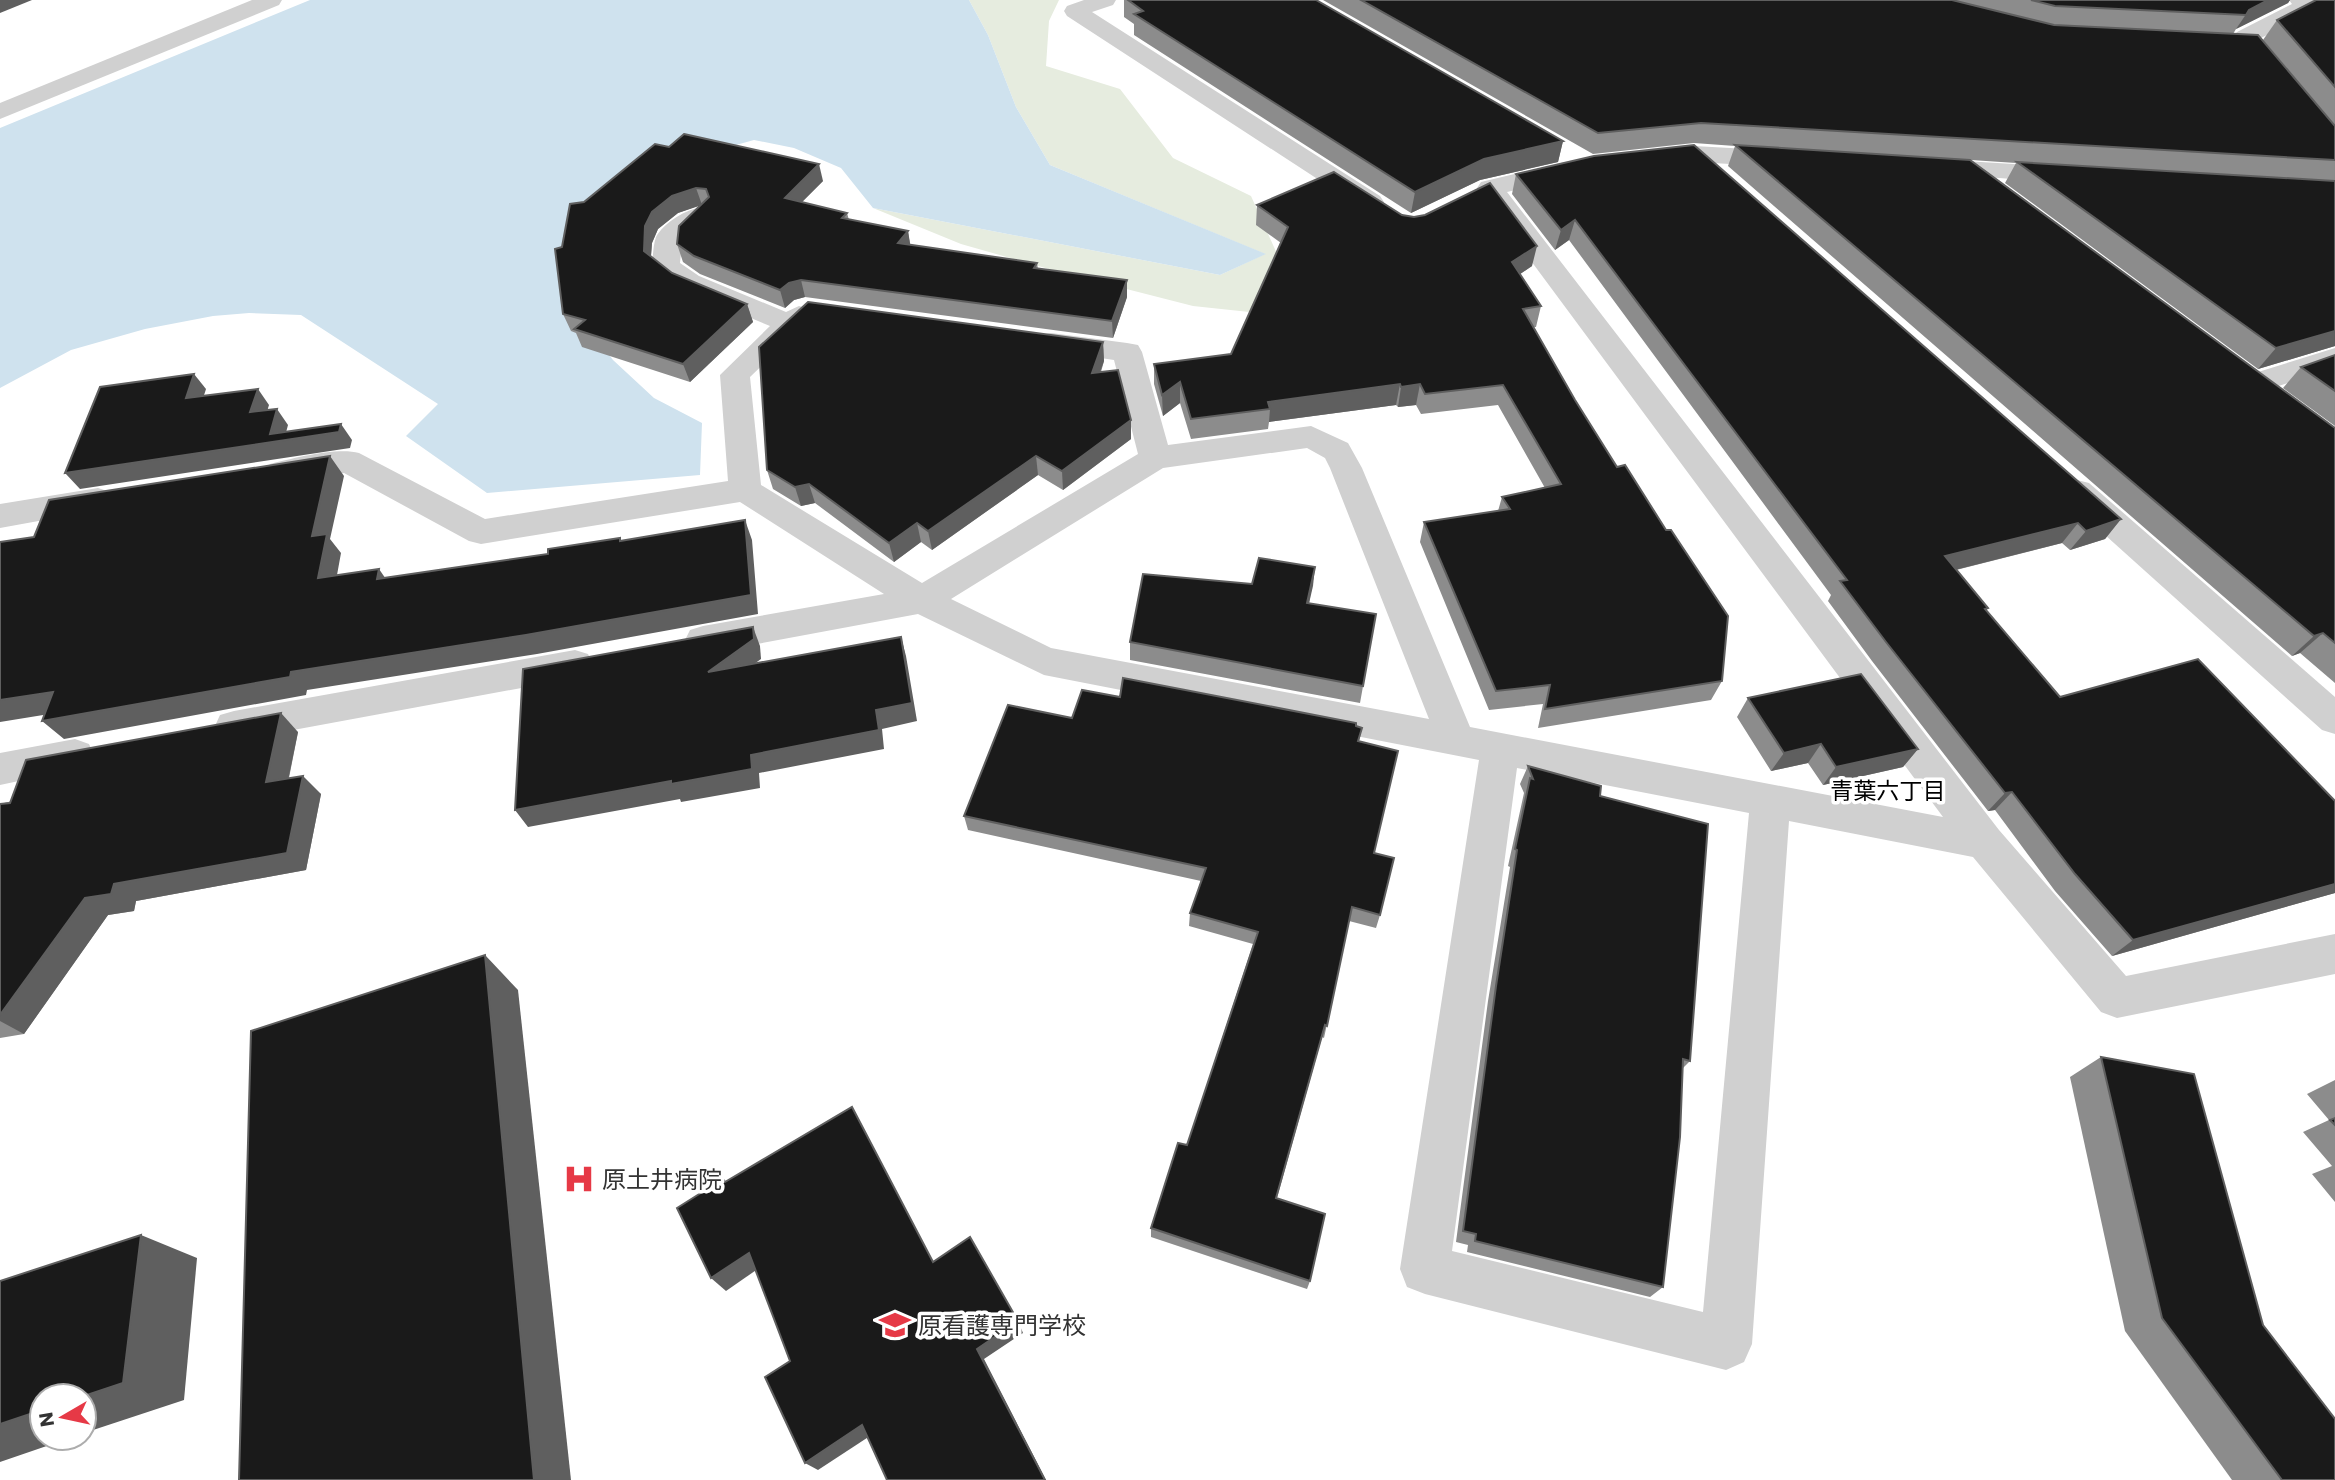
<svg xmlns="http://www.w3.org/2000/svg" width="2335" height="1480" viewBox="0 0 2335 1480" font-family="Poppins,'Noto Sans JP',sans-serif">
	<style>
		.green { fill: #e6ecdf }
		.water { fill: #cfe2ee }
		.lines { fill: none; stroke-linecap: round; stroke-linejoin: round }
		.minor { fill: #d0d0d0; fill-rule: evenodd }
		.wall { fill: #8c8c8c }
		.shaded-wall { fill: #5f5f5f }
		.building { fill: #1a1a1a; stroke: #5f5f5f; stroke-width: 2 }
		.labels { text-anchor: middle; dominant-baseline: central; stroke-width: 7; stroke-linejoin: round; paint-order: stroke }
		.neighbourhood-label { font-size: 23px; fill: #000; stroke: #fff }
		.near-poi-label { font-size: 24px; fill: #333; stroke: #fff; text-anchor: start }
	</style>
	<rect width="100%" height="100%" fill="#fff"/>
	<polygon class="green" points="969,0 1059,0 1049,21 1046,66 1120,89 1173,158 1251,196 1287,276 1268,314 1193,306 1056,271 961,244 873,208 1220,275 1265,254 1050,165 1016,107 988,35"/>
	<polygon class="water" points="310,0 969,0 988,35 1016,107 1050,165 1266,254 1220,275 873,208 841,168 794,148 754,140 696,156 579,317 613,360 654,398 702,423 700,475 487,493 406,436 438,404 301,315 249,313 213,316 145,329 71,350 0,388 0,128"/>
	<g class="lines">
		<g class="minor">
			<polygon points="252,0 282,0 279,5 0,119 0,103"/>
			<polygon points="1084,0 1116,0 1113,5 1092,12 1380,196 1384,202 1380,208 1371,210 1362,208 1067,16 1064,11 1067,6"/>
			<polygon points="2289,0 2313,0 2317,6 2314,11 2259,39 2335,130 2335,154 2326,151 2233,37 2237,32 2292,4"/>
			<polygon points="1694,146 1784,151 1793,154 1797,159 1793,164 1784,167 1694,162 1652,166 1643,163 1639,158 1643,153"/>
			<polygon points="1932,159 2064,167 2073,169 2077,175 2073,181 2064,183 1923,172 1919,167 1923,162"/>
			<path d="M1565,162l9,2 4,6 -4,6 -67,16 492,638 127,146 209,-42v40l-218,44 -16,-6 -128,-155 -184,-36 -37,523 -8,18 -18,8 -301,-76 -18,-7 -7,-18 79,-509 -435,-85 -126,-61 -215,40 -13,-4 -5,-10 5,-10 13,-4 181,-32 -144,-92 -259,42 -12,-3 -125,-68 -62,10 -12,-3 -4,-8 4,-8c24,-6 67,-17 89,-11l126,66 243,-38 -8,-106 50,-49 -91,-38 -27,-22c1,-9 1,-21 4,-29 8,-15 36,-33 53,-29l3,6 -30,28 -2,21 19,13 87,36 13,-6 10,3 5,6 -64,62 11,108 161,98 216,-129 -24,-94 -74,-11 -4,-7 4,-7 11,-2 76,10 11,2 4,7 26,93 143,-19 37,17 14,25 108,259 473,90 -466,-629 4,-6zM1307,448l18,10 5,10 99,251 -378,-71 -100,-49 212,-131zM1517,768l232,45 -46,499 -251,-61z"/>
			<polygon points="2335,348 2335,368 2253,394 2242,391 2238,384 2242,377"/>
			<polygon points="2077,480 2089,483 2335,697 2335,734 2322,730 2065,499 2060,491 2065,483"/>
			<polygon points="98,488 110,492 115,500 110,508 0,528 0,504"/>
			<polygon points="575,650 588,654 593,664 588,674 575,678 234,741 220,737 215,726 220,715 234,711"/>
			<polygon points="75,739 89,744 94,755 89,766 0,785 0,753"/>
		</g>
	</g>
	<g class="wall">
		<polygon points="1124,0 1316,0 1563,141 1558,162 1480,180 1411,213 1134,35 1134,24 1124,17"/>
		<polygon points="1323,0 2290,0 2288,3 2236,29 2233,34 2335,126 2335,346 2258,369 2005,183 2016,163 1971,160 2335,428 2335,683 2300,653 2292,656 1728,166 1735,146 1694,143 1593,154"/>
		<polygon points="2335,0 2335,126 2263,40 2277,20"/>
		<polygon points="655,144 823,181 802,202 847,213 849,220 908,231 910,245 1037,263 1038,269 1127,280 1127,297 1113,338 805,297 794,300 785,308 700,274 683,262 677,244 700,205 678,213 658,229 652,243 651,256 672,273 747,304 753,322 690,382 582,347 576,333 571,331 563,314 562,247 584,202"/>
		<polygon points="1516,174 2121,519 2105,539 2070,550 2062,543 1956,570 1988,608 1986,610 2060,697 2335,801 2335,893 2112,956 2055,891 1995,810 1988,811 1872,661 1828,601 1831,595 1569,240 1555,250 1512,194"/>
		<polygon points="1257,205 1402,215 1532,266 1520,274 1541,306 1536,327 1534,327 1722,681 1711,700 1538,728 1543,704 1489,710 1420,542 1424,522 1498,511 1502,497 1545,488 1498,405 1421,414 1416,405 1398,407 1396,405 1269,422 1268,429 1191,439 1180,403 1163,416 1154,384 1154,364 1231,354 1281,243 1256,225"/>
		<polygon points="1103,342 1104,361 1101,372 1131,420 1131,439 1063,490 1038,475 932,550 921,542 894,562 815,503 801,506 773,489 767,470"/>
		<polygon points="2335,355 2335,426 2283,388 2301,367"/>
		<polygon points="1315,567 1309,603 1376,614 1360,703 1130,660 1130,642 1252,584"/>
		<polygon points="1120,697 1362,728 1359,742 1374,853 1380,915 1376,928 1349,921 1324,1038 1322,1037 1277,1198 1310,1281 1307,1289 1151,1237 1151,1228 1187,1145 1253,944 1189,926 1190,913 1201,881 968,830 964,816 1072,718"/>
		<polygon points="1748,698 1918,749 1903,767 1823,785 1808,763 1771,771 1737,717"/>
		<polygon points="298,732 289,778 321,794 306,870 136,901 134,911 108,915 24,1034 0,1038 0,804"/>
		<polygon points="1528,766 1600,796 1690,1061 1682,1069 1663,1287 1650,1297 1467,1252 1468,1245 1456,1242 1488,1001 1510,867 1508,866 1524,793 1520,784"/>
		<polygon points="2101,1057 2263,1325 2335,1480 2232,1480 2125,1331 2070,1077"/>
		<polygon points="2335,1080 2335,1202 2312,1174 2332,1166 2303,1132 2329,1120 2307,1094"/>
	</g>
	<g class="shaded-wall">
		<polygon points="0,0 32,0 0,13"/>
		<polygon points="2268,0 2290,0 2288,3 2236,29 2249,10"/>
		<polygon points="1563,141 1558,162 1480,180 1411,213 1415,192 1484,159"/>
		<polygon points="819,164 823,181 789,215 785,198"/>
		<polygon points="696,188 702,205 678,213 658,229 652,243 650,268 644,251 645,226 652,212 672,196"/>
		<polygon points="1575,220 1569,240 1555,250 1561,230"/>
		<polygon points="908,231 911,249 898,243"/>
		<polygon points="1537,246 1532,266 1507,283 1512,262"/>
		<polygon points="801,280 805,297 794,300 785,308 780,290 789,283"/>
		<polygon points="1127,280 1127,297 1113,338 1112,321"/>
		<polygon points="747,304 753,322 690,382 683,364"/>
		<polygon points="2335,331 2335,346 2258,369 2276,348"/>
		<polygon points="1103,342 1104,361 1093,392 1092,373"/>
		<polygon points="194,374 206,389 198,414 186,398"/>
		<polygon points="1180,382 1180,403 1163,416 1162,395"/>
		<polygon points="1400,384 1396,405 1269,422 1270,409 1268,402"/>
		<polygon points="1420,384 1416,405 1398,407 1401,387"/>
		<polygon points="258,389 269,405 262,428 250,412"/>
		<polygon points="277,409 288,425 284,440 341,424 352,440 350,448 80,489 65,473 270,434"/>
		<polygon points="1131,420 1131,439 1063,490 1062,471"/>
		<polygon points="330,456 344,476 330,539 341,553 333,597 318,578 312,536"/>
		<polygon points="1036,456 1038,475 932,550 928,531"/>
		<polygon points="809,484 815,503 801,506 795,487"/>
		<polygon points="2121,519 2105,539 2070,550 2086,531"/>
		<polygon points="745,520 752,540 758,614 537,654 307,690 306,695 64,739 42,721 291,672"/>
		<polygon points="917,523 921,542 894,562 889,543"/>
		<polygon points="2078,523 2062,543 1931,576 1945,556"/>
		<polygon points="1315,567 1313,586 1305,621 1307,603"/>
		<polygon points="379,569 392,588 377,579"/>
		<polygon points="753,627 760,646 761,659 717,691 708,672"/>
		<polygon points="2323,633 2300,653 2292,656 2314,636"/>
		<polygon points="901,637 906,656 917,721 882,729 884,749 759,773 760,788 681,802 680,799 528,827 515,810 671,781 751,755 876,710"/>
		<polygon points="53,692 74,710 0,722 0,700"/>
		<polygon points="281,713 298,732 284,800 266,782"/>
		<polygon points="1821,744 1808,763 1771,771 1784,753"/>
		<polygon points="1918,749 1903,767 1823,785 1836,767"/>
		<polygon points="303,776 321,794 306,870 136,901 134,911 108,915 24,1034 0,1021 0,1015 85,898 114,884"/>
		<polygon points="2012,792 1995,810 1988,811 2005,793"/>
		<polygon points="2335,884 2335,893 2112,956 2133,940"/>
		<polygon points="485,955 518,990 571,1480 534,1480"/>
		<polygon points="141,1235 197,1258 184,1400 84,1433 84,1396"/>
		<polygon points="749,1253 762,1266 726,1291 711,1278"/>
		<polygon points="1018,1321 1023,1333 984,1359 1046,1480 1045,1480 977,1349"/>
		<polygon points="42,1410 42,1438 70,1438 0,1462 0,1424"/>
		<polygon points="862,1425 873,1434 818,1470 805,1463"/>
	</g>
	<g class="building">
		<polygon points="1128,0 1316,0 1563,141 1484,159 1415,192 1134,14 1143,11"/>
		<polygon points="1361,0 1952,0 2054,25 2258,35 2335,126 2335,160 1701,123 1598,133"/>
		<polygon points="2031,0 2268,0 2249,10 2246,15 2055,6"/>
		<polygon points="2316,0 2335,0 2335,87 2277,20"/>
		<polygon points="684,134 819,164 785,198 847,213 842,218 908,231 898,243 1037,263 1034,268 1127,280 1112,321 801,280 789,283 780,290 694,256 677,244 679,226 709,197 706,189 696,188 672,196 652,212 645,226 644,251 672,273 747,304 683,364 574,329 585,320 563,314 555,249 562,247 570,204 584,202 655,144 669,147"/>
		<polygon points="1694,145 2121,519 2086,531 2078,523 1945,556 1988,608 1985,609 2060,697 2198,659 2335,801 2335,884 2133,940 2075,874 2012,792 2005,793 1886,642 1840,581 1847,580 1575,220 1561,230 1516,174 1594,156"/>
		<polygon points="1735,145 1970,160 2335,428 2335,643 2323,633 2314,636"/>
		<polygon points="2017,162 2335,181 2335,331 2276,348"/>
		<polygon points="1334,172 1402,215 1414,217 1425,215 1490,183 1537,246 1512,262 1541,306 1523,309 1575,400 1617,467 1625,465 1666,530 1671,530 1728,616 1722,681 1545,709 1550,685 1496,691 1424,522 1510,509 1502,497 1561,484 1503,385 1425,394 1420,384 1401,387 1400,384 1268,402 1270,409 1191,419 1180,382 1162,395 1154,364 1231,354 1288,227 1257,205"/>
		<polygon points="808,302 1103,342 1092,373 1118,370 1131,420 1062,471 1036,456 928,531 917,523 889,543 809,484 795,487 767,470 759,347"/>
		<polygon points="2335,355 2335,391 2301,367"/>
		<polygon points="194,374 186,398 258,389 250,412 277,409 270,434 341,424 339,432 65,473 100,387"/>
		<polygon points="330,456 312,536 327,534 318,578 379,569 377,579 548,554 548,549 620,538 620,541 745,520 751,595 526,635 291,672 290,677 42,721 53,692 0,700 0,542 34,537 49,500"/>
		<polygon points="1259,558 1315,567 1307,603 1376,614 1363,686 1130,642 1143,574 1252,584"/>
		<polygon points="753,627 754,639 708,672 901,637 912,703 876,710 879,730 751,755 752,769 671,784 671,781 515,810 523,669"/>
		<polygon points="1861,674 1918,749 1836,767 1821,744 1784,753 1748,698"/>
		<polygon points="1123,678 1356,723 1356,726 1362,728 1358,741 1398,751 1374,853 1394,858 1380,915 1352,907 1327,1026 1325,1025 1276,1198 1325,1214 1310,1281 1151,1228 1178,1143 1187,1145 1258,932 1190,913 1206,868 964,816 1008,705 1072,718 1082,690 1120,697"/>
		<polygon points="281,713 266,782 303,776 287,853 114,884 111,894 85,898 0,1015 0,804 10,803 26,760"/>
		<polygon points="1528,766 1601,786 1600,796 1708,824 1690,1061 1683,1059 1680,1137 1663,1287 1475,1241 1476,1234 1463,1231 1496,986 1517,850 1515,849 1530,778 1533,779"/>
		<polygon points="485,955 534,1480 239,1480 251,1031"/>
		<polygon points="2101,1057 2194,1074 2263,1325 2335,1419 2335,1480 2282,1480 2162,1318"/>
		<polygon points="852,1107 933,1262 970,1237 1018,1321 977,1349 1045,1480 887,1480 862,1425 805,1463 765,1377 790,1361 749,1253 711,1278 677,1208 723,1179 725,1182"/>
		<polygon points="2335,1118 2335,1125 2330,1120"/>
		<polygon points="141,1235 123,1383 84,1396 42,1396 42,1410 0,1424 0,1281"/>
	</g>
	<defs>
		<symbol id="hospital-bare" viewBox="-9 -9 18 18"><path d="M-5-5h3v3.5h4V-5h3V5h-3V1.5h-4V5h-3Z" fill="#e63946" stroke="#fff" stroke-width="2.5" paint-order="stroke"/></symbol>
		<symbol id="university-bare" viewBox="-9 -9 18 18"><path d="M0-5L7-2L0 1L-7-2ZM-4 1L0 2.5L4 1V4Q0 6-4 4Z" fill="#e63946" stroke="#fff" stroke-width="2.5" paint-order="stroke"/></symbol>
	</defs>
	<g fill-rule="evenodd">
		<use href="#hospital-bare" x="557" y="1157" width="44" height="44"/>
		<use href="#university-bare" x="873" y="1303" width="44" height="44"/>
	</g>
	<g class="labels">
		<g class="neighbourhood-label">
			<text x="1888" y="791">青葉六丁目</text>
		</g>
		<g class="near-poi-label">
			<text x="602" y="1179">原土井病院</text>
			<text x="918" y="1325">原看護専門学校</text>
		</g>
	</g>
	<g transform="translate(63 1417) rotate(261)"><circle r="33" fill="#ffffff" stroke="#adadad" stroke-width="2"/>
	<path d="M0-5L12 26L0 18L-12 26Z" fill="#e63946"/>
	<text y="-10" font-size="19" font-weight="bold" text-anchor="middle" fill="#333333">N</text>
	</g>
</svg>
